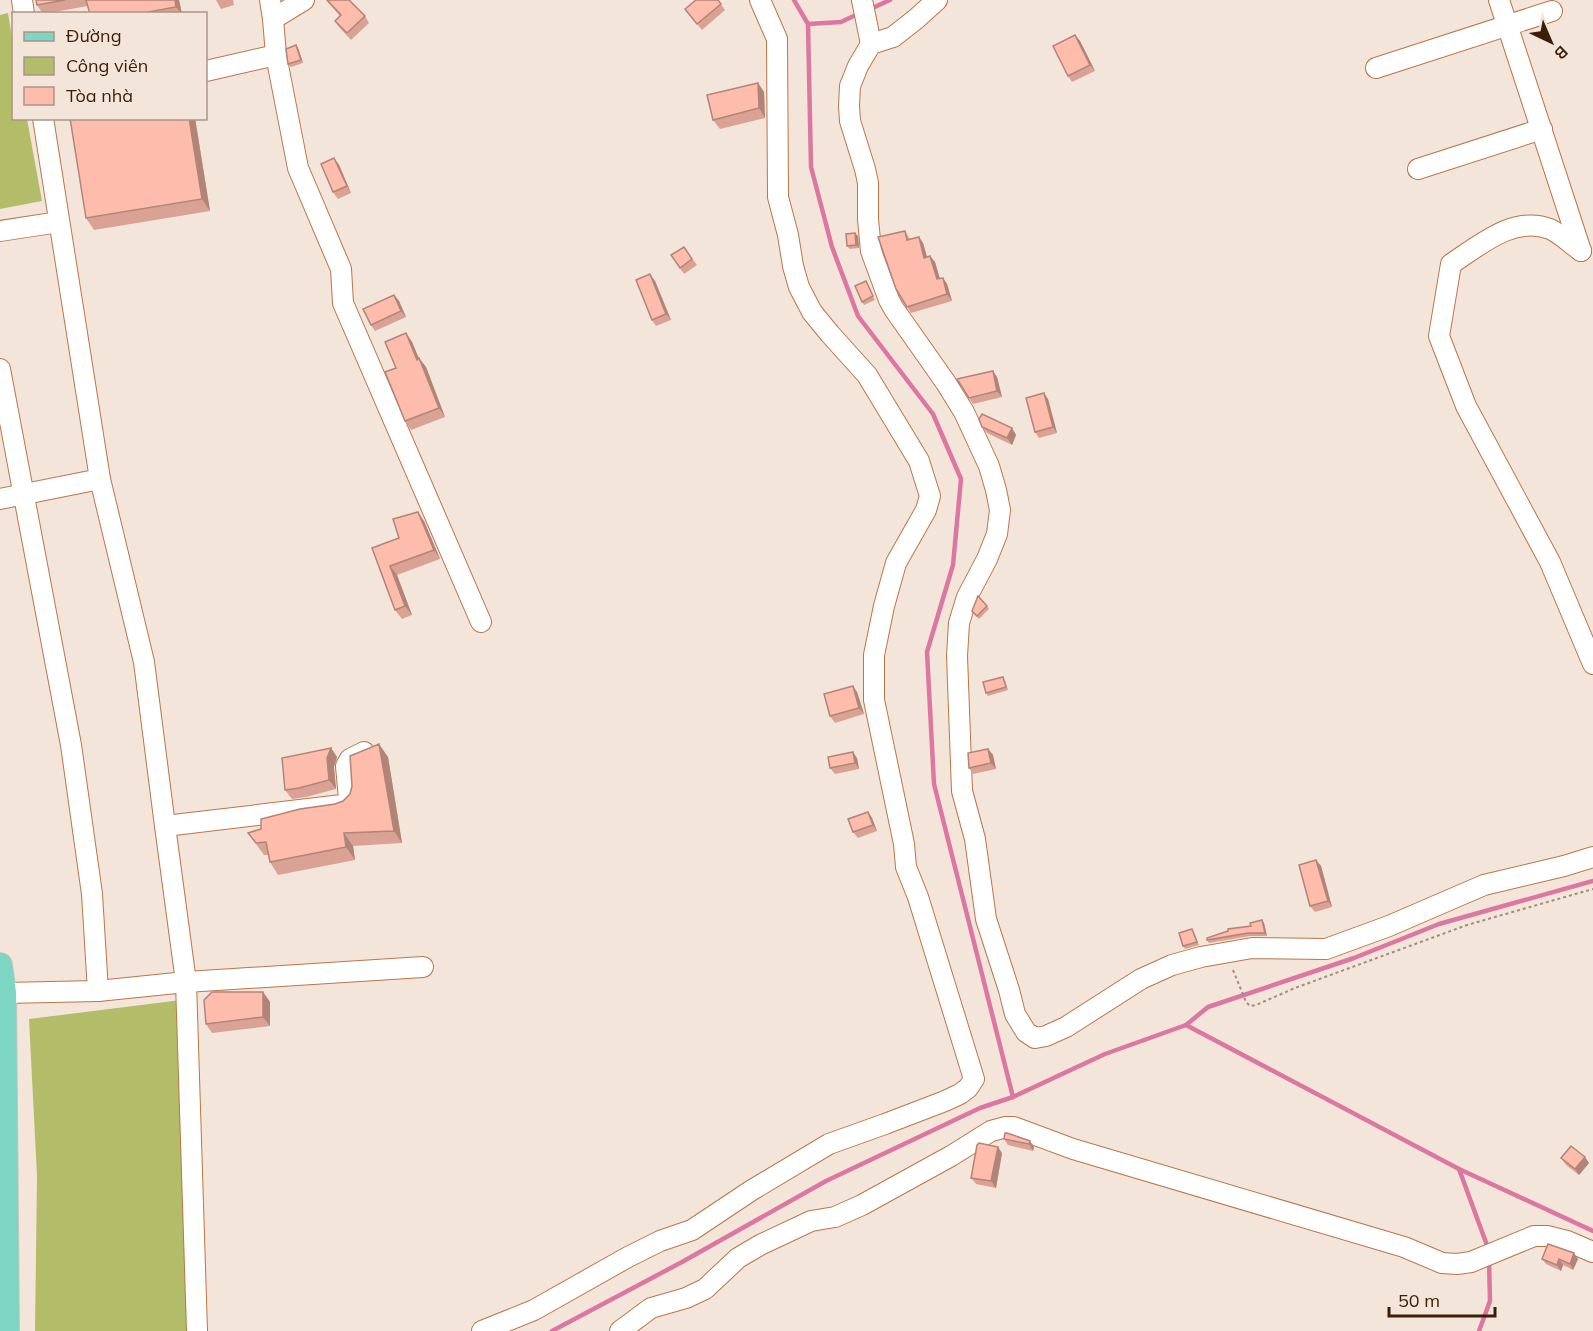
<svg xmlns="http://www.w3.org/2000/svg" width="1593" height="1331" viewBox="0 0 1593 1331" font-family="Mulish,sans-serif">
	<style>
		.green { fill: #b3bd69 }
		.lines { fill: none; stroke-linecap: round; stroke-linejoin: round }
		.stream { stroke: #dc77a2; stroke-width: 4.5 }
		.minor-casing { stroke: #bb7646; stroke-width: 22 }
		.major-casing { stroke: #ccc4bf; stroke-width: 26 }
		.path { stroke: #a08b7d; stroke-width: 2; stroke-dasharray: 3 3; stroke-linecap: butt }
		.minor { stroke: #fff; stroke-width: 20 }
		.major { stroke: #7dd6c3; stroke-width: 24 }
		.wall { fill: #daa294 }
		.shaded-wall { fill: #b28478 }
		.building { fill: #febcac; stroke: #b28478; stroke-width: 1.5 }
	</style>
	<rect width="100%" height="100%" fill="#f4e5db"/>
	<g class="green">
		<polygon points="8,13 13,44 14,118 27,119 42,201 0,209 0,15"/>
		<polygon points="181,1000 188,1331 35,1331 37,1176 29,1019"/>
	</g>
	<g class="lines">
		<g class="stream">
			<polyline points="794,0 808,24 811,167 832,247 858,316 933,414 961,479 953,565 927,652 934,784 1013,1097 1105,1054 1186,1025 1208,1007 1354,958 1439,924 1593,881"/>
			<polyline points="868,10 890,0"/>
			<polyline points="808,24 841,22 860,13"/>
			<polyline points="1186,1025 1459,1169 1593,1231"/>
			<polyline points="1459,1169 1488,1248"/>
			<polyline points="552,1331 682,1262 826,1181 980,1108 1013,1097"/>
			<polyline points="1479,1331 1490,1301 1489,1260"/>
		</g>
		<defs>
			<g id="minor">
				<polyline points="22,0 24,14"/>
				<polyline points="270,0 273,19 276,55 298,168 341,269 343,303 481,622"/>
				<polyline points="862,0 871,44"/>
				<polyline points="937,0 916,19 893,37 871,44 858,66 850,86 849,106 850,121 865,169 868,183 868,219 871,251 889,300 894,309 946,383 964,412 989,466 996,490 1000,510 997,534 987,559 967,597 959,623 957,656 962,791 975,839 986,919 1009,990 1015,1014 1026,1032 1035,1038 1046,1036 1066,1027 1141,979 1172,965 1201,957 1252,948 1326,949 1389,926 1484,885 1564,866 1593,857"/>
				<polyline points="1499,0 1581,251"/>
				<polyline points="273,19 304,0"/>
				<polyline points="1376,68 1552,11"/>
				<polyline points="206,71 276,55"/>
				<polyline points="43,118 100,479 144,662 165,826 186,982 197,1331"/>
				<polyline points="1418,169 1542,129"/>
				<polyline points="0,231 59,222"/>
				<path d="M1581,251c-10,-7 -20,-17 -31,-22 -36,-14 -70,16 -99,35l-12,72 27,70 84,156 43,102"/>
				<polyline points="0,369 71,745 92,894 98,991"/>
				<polyline points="0,499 100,479"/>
				<polyline points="165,826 342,805 346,803 349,799 346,766 350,759 364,752"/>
				<polyline points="4,993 98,991 186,982 423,967"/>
				<polyline points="482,1331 534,1310 628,1257 660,1241 692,1230 752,1190 829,1144 885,1124 945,1101 960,1094 968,1088 974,1079 918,897 906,867 904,844 874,700 874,655 884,606 896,563 926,510 930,496 919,461 867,375 830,334 812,312 799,287 793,266 788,235 778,197 777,39 760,0"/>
				<polyline points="620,1331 651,1308 686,1298 705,1289 738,1258 760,1245 811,1221 835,1217 862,1205 951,1156 991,1131 1006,1127 1014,1127 1073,1149 1404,1247 1442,1263 1457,1264 1471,1262 1534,1236 1547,1236 1567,1241 1593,1252"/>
			</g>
			<polyline id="major" points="0,965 4,993 7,1331"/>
		</defs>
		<use href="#minor" class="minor-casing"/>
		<use href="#major" class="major-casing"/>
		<polyline class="path" points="1233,970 1246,1002 1250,1006 1256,1005 1295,988 1467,925 1593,889"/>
		<use href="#minor" class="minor"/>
		<use href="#major" class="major"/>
	</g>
	<g class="wall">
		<polygon points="36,0 179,0 182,14 90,14 88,6 43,14 37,5"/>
		<polygon points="216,0 233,0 234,5 221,9"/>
		<polygon points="326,0 365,16 369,23 351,40 339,27 335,21 340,16"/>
		<polygon points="718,0 725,10 702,30 685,9"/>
		<polygon points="1075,35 1080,41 1095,71 1072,82 1068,76"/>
		<polygon points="296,45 298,48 303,63 291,67 288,64"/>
		<polygon points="758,83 764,92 765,118 720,129 713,120"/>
		<polygon points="195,118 210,211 94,230 86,218"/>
		<polygon points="334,158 339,165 351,193 338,199 333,192"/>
		<polygon points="905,231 910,239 923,243 927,257 935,262 940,279 943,278 947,284 952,301 911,313 896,289"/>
		<polygon points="858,236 859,248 850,249 847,246"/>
		<polygon points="684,247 697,265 684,274 671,255"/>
		<polygon points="655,281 671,320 656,326 652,320"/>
		<polygon points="866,281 875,300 864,305 862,302"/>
		<polygon points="394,295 399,301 406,317 375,331 371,325"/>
		<polygon points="406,333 412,342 419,359 426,367 445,417 411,430 405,421 396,368"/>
		<polygon points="997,377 1002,397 973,404 969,398"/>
		<polygon points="1048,399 1057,433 1039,438 1035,432"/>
		<polygon points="982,427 1012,428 1016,435 1012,445 987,433"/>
		<polygon points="424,521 440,559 397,575 412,615 402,619 395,610 372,548 399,538"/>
		<polygon points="987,606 989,609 979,619 972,611"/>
		<polygon points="1005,680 1008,690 988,696 986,693"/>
		<polygon points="857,692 864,714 835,723 830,716"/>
		<polygon points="331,748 337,757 334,767 336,789 306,797 292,799 285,790"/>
		<polygon points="988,749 993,755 996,769 973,774 969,768"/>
		<polygon points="388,757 402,843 353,846 355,860 278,875 270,862 268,855 264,855 248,833 343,801"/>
		<polygon points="857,758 859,769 835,774 830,768"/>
		<polygon points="868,812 872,818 877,831 858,838 853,832"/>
		<polygon points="1316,860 1321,866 1332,907 1315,912 1310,906"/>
		<polygon points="1262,920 1264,923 1267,936 1250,936 1209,943 1207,940 1251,926"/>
		<polygon points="1194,932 1199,945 1185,949 1183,946"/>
		<polygon points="263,992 270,1002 270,1026 212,1033 206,1024"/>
		<polygon points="1004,1139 1030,1141 1034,1147 1033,1151 1008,1145"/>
		<polygon points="1002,1153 996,1188 976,1184 971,1178"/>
		<polygon points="1561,1158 1589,1163 1579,1175 1566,1165"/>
		<polygon points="1542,1259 1578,1259 1573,1270 1563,1265 1561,1271 1546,1264"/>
	</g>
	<g class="shaded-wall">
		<polygon points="175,0 179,0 182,14 176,7"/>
		<polygon points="1075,35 1080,41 1095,71 1090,65"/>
		<polygon points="296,45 298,48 303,63 301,60"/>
		<polygon points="758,83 764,92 765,118 759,108"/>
		<polygon points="189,118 195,118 210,211 202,199"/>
		<polygon points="334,158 339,165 351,193 347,186"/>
		<polygon points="855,233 858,236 859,248 856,245"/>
		<polygon points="919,237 923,243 929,264 924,258"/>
		<polygon points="930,256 935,262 942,286 937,279"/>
		<polygon points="650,274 655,281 671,320 666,314"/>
		<polygon points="943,278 947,284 952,301 947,294"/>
		<polygon points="394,295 399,301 406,317 401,311"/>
		<polygon points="406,333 412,342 423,368 417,360"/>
		<polygon points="419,358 426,367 445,417 439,408"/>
		<polygon points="993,371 997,377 1002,397 997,391"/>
		<polygon points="1044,393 1048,399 1057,433 1053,427"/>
		<polygon points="1012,428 1016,435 1012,445 1007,438"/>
		<polygon points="418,512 424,521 440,559 434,550"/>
		<polygon points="390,566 397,575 412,615 405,606"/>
		<polygon points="853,686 857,692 864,714 859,708"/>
		<polygon points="379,744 388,757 402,843 394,831"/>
		<polygon points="331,748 337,757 334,767 336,789 329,780 327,758"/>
		<polygon points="988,749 993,755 996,769 991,763"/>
		<polygon points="853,752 857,758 859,769 855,763"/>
		<polygon points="868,812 872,818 877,831 873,825"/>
		<polygon points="344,833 353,846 355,860 346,847"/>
		<polygon points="1316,860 1321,866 1332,907 1328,901"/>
		<polygon points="1262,920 1264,923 1267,936 1265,933"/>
		<polygon points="263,992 270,1002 270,1026 263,1017"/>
		<polygon points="1030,1141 1034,1147 1033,1151 1029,1144"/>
		<polygon points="998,1147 1002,1153 996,1188 991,1181"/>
		<polygon points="1585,1157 1589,1163 1579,1175 1575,1169"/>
		<polygon points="1574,1253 1578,1259 1573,1270 1570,1264"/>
		<polygon points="1559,1259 1563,1265 1561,1271 1557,1265"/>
	</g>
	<g class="building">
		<polygon points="36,0 65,0 37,5"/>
		<polygon points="86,0 175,0 176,7 148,12 149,14 90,14"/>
		<polygon points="327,0 349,0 365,16 347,33 335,21 341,15"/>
		<polygon points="696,0 718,0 721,4 697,24 685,9"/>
		<polygon points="1075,35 1090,65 1068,76 1053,46"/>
		<polygon points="296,45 301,60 288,64 286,49"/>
		<polygon points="758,83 759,108 713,120 707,95"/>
		<polygon points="70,118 189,118 202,199 86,218"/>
		<polygon points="334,158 347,186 333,192 321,164"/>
		<polygon points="905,231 907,240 919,237 924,258 930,256 937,279 943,278 947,294 907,307 896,289 878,237"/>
		<polygon points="855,233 856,245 847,246 846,234"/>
		<polygon points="684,247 692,259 680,268 671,255"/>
		<polygon points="650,274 666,314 652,320 636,280"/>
		<polygon points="866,281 873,296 862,302 855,286"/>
		<polygon points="394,295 401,311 371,325 363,309"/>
		<polygon points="406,333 417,360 419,358 439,408 405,421 385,372 396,368 385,342"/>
		<polygon points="993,371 997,391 969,398 957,379"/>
		<polygon points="1044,393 1053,427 1035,432 1026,398"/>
		<polygon points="982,414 1012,428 1007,438 982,427 979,419"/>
		<polygon points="418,512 434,550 390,566 405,606 395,610 372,548 399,538 393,519"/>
		<polygon points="978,596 987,606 977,616 972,611"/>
		<polygon points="1003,677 1006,687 986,693 983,682"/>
		<polygon points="853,686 859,708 830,716 824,694"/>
		<polygon points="379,744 394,831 344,833 346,847 270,862 266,842 256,843 248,833 261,829 261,819 300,809 335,804 343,801 350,794 352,786 350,756"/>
		<polygon points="331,748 327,758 329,780 299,788 285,790 282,758"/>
		<polygon points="988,749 991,763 969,768 968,753"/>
		<polygon points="853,752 855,763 830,768 828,757"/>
		<polygon points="868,812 873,825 853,832 848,819"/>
		<polygon points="1316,860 1328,901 1310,906 1299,865"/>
		<polygon points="1262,920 1265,933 1248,933 1207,940 1207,938 1228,931 1228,929 1251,926 1250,923"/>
		<polygon points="1192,929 1197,942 1183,946 1179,933"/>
		<polygon points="212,992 263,992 263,1017 206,1024 204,1000"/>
		<polygon points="1005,1133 1007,1133 1030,1141 1029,1144 1004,1139"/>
		<polygon points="979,1143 998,1147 991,1181 971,1178 977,1145"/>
		<polygon points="1571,1146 1585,1157 1575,1169 1561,1158"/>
		<polygon points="1548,1244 1574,1253 1570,1264 1559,1259 1557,1265 1542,1259"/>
	</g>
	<rect x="12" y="12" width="195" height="108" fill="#f4e5db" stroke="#aa9587" stroke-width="1.5"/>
	<rect x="24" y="32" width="30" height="9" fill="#7dd6c3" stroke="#aa9587" stroke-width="1.5"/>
	<text x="66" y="42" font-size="18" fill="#3a1e09">Đường</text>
	<rect x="24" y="57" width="30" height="18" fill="#b3bd69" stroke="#aa9587" stroke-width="1.5"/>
	<text x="66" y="72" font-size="18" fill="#3a1e09">Công viên</text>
	<rect x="24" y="87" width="30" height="18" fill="#febcac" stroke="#aa9587" stroke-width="1.5"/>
	<text x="66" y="102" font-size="18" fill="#3a1e09">Tòa nhà</text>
	<g transform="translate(1551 42) rotate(136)" stroke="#f4e5db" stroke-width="4.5" paint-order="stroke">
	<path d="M0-4.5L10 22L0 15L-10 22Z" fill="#3a1e09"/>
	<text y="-9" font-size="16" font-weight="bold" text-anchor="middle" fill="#3a1e09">B</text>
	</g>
	<path d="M1389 1307v9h106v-9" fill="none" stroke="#3a1e09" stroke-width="3"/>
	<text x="1398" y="1307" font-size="18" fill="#3a1e09" stroke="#f4e5db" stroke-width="4.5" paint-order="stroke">50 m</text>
</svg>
